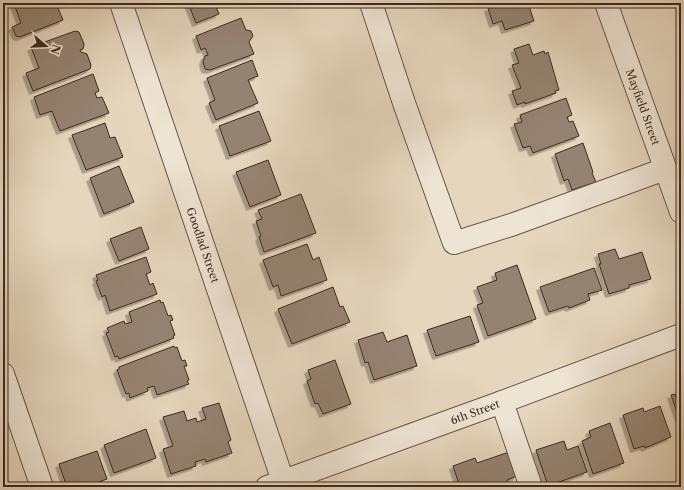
<svg xmlns="http://www.w3.org/2000/svg" width="684" height="490" viewBox="0 0 684 490" font-family="'Libre Caslon Text',serif">
	<style>
		.building { fill: #958372; stroke: #3e2a20; filter: url(#shadow) }
		.lines { fill: none; stroke-linecap: round; stroke-linejoin: round }
		.minor-casing { stroke: #685547; stroke-width: 24 }
		.minor { stroke: #eee4d4; stroke-width: 22 }
		.labels { text-anchor: middle; dominant-baseline: central; stroke-width: 4; stroke-linejoin: round; paint-order: stroke }
		.street-label { font-size: 11px; fill: #3e2a20; stroke: #eee4d4 }
	</style>
	<defs>
		<filter id="shadow"><feDropShadow dx="-3.5" dy="3.5" stdDeviation="0" flood-color="#0004"/></filter>
	</defs>
	<rect width="100%" height="100%" fill="#e5d6bd"/>
	<filter id="stains"><feTurbulence type="fractalNoise" baseFrequency=".005" numOctaves="4"/><feColorMatrix values="0 0 0 0 .2 0 0 0 0 .09 0 0 0 0 .02 0 0 0 .5 -.17"/></filter>
	<radialGradient id="worn" r=".72"><stop offset=".6" stop-color="#630" stop-opacity="0"/><stop offset="1" stop-color="#630" stop-opacity=".3"/></radialGradient>
	<g class="building">
		<polygon points="16,3 56,3 63,20 20,37 16,36 12,27 21,23 14,4"/>
		<polygon points="188,3 223,3 223,4 216,7 219,14 196,23"/>
		<polygon points="493,3 528,3 534,21 505,30 502,21 493,24 488,8 495,6"/>
		<polygon points="241,18 246,30 251,31 253,36 249,42 254,54 210,70 205,69 203,62 205,56 208,55 205,48 201,50 196,36"/>
		<polygon points="75,31 79,32 84,44 83,49 80,50 81,52 87,54 91,65 90,69 33,91 26,73 39,68 31,47"/>
		<polygon points="529,44 533,55 544,51 545,54 548,52 559,90 555,91 556,93 525,104 525,102 517,105 512,91 521,88 512,65 519,63 514,49"/>
		<polygon points="252,60 258,76 248,80 258,103 216,120 209,103 215,100 207,78"/>
		<polygon points="93,74 99,91 95,93 97,98 102,97 109,113 60,131 52,111 40,115 34,97"/>
		<polygon points="566,98 572,115 567,117 569,122 573,121 579,136 533,153 530,146 523,148 514,124 522,122 520,115"/>
		<polygon points="259,111 271,141 230,156 219,126"/>
		<polygon points="105,123 110,138 115,137 123,157 86,170 72,135"/>
		<polygon points="583,143 593,172 592,173 596,182 572,190 568,179 564,181 555,154"/>
		<polygon points="268,160 281,195 250,207 236,172"/>
		<polygon points="119,166 134,202 104,214 90,178"/>
		<polygon points="301,194 316,233 264,252 259,237 261,236 256,221 262,219 258,210"/>
		<polygon points="141,227 149,249 119,261 110,239"/>
		<polygon points="307,244 313,260 319,257 327,280 281,296 278,285 273,287 263,260"/>
		<polygon points="615,249 619,259 642,252 651,279 629,285 629,288 609,294 599,264 601,264 598,254"/>
		<polygon points="146,257 151,272 146,274 150,285 153,283 157,294 110,311 105,295 102,297 96,281 98,280 96,275"/>
		<polygon points="517,265 536,319 488,336 477,305 483,303 477,287 497,280 495,273"/>
		<polygon points="594,268 602,290 588,294 590,300 569,308 568,306 549,312 540,287"/>
		<polygon points="333,287 340,307 343,306 350,322 292,344 278,309"/>
		<polygon points="160,300 161,303 163,302 168,316 171,315 173,320 170,321 175,335 173,336 174,338 119,359 118,356 115,357 106,333 109,332 107,328 124,321 125,324 132,322 129,312"/>
		<polygon points="470,316 479,342 436,356 427,330"/>
		<polygon points="383,332 387,342 407,335 417,366 374,380 368,362 365,363 358,340"/>
		<polygon points="174,346 175,348 177,347 182,361 185,360 187,366 184,366 189,380 187,381 189,384 157,395 154,386 147,388 148,391 130,398 129,393 126,394 117,370 119,369 119,367"/>
		<polygon points="335,360 351,404 323,414 318,403 315,404 307,381 311,379 308,370"/>
		<polygon points="675,394 676,398 681,397 681,424 671,395"/>
		<polygon points="219,403 231,440 228,442 232,453 206,462 205,459 195,462 196,466 171,474 163,449 173,446 163,417 184,411 187,421 196,418 197,422 206,419 202,408"/>
		<polygon points="660,406 671,437 645,448 644,446 634,449 623,415 643,408 644,412"/>
		<polygon points="610,423 624,463 593,474 582,441 591,437 589,431"/>
		<polygon points="146,429 156,458 114,473 104,445"/>
		<polygon points="564,441 567,450 578,446 587,472 548,486 536,450"/>
		<polygon points="97,451 107,479 84,487 83,485 76,487 67,487 59,464"/>
		<polygon points="509,452 517,476 507,480 508,485 502,487 460,487 453,466 475,458 477,463"/>
	</g>
	<g class="lines">
		<defs>
			<g id="minor">
				<polyline points="121,3 285,487"/>
				<polyline points="371,3 404,103 454,243 514,224 665,169"/>
				<polyline points="606,3 681,212"/>
				<polyline points="3,374 42,487"/>
				<polyline points="502,402 531,487"/>
				<polyline points="267,487 502,402 681,335"/>
			</g>
		</defs>
		<use href="#minor" class="minor-casing"/>
		<use href="#minor" class="minor"/>
	</g>
	<g class="labels">
		<g class="street-label">
			<text transform="translate(643 107) rotate(70)">Mayfield Street</text>
			<text transform="translate(203 245) rotate(71)">Goodlad Street</text>
			<text transform="translate(475 412) rotate(-20)">6th Street</text>
		</g>
	</g>
	<rect width="684" height="490" fill="none" stroke="#e5d6bd" stroke-width="16"/>
	<rect x="4" y="4" width="676" height="482" fill="none" stroke="#3e2a20" stroke-width="2"/>
	<rect x="8" y="8" width="668" height="474" fill="none" stroke="#3e2a20"/>
	<g transform="translate(46 46) rotate(109)" stroke="#eee4d4" stroke-width="3" paint-order="stroke">
	<path d="M0-3L7 15L0 10L-7 15Z" fill="#3e2a20"/>
	<text y="-6" font-size="11" font-weight="bold" text-anchor="middle" fill="#3e2a20">N</text>
	</g>
	<rect width="100%" height="100%" filter="url(#stains)"/>
	<rect width="100%" height="100%" fill="url(#worn)"/>
</svg>
